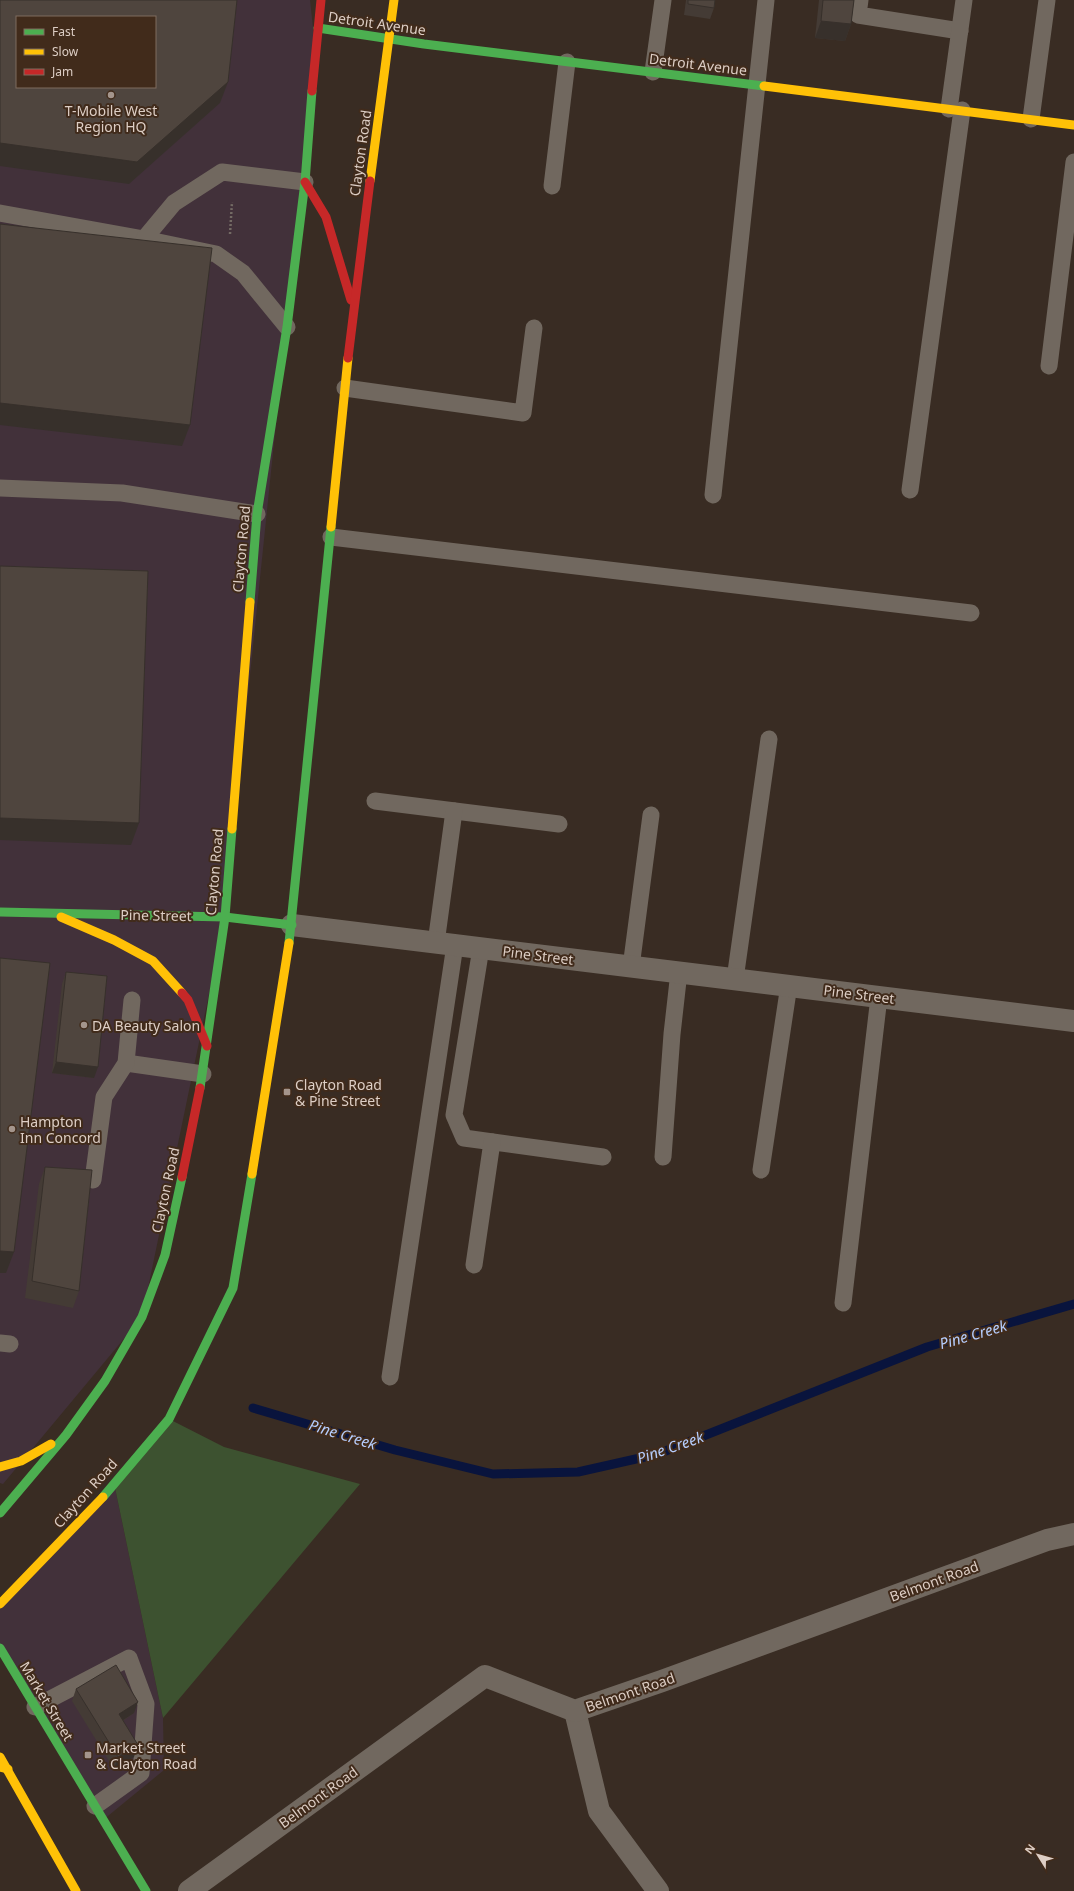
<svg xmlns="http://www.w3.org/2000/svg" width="1074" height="1891" viewBox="0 0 1074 1891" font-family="'Noto Sans',sans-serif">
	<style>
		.commercial { fill: #42313a; fill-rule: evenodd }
		.grass { fill: #3d5230 }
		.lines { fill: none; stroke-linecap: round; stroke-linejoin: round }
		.stream { stroke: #09143d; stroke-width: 9 }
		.path { stroke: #736a64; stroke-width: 2.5; stroke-dasharray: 2 2; stroke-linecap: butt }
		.lane { stroke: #71685f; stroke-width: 17 }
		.street { stroke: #71685f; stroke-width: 22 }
		.fast { stroke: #4caf50; stroke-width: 9 }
		.slow { stroke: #ffc107; stroke-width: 9 }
		.jam { stroke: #c62828; stroke-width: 9 }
		.wall { fill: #443b35 }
		.shaded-wall { fill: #37302b }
		.building { fill: #4f453e; stroke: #37302b; fill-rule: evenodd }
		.poi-dot { fill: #a4958c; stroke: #412b1b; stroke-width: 1.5 }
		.labels { text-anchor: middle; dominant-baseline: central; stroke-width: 4; stroke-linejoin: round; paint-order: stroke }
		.street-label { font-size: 14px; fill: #ddcec5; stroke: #412b1b }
		.poi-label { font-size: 14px; fill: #ddcec5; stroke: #412b1b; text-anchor: start }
		.water-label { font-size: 15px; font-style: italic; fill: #b5cdfd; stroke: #412b1b }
	</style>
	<rect width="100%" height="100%" fill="#392c23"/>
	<g class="commercial">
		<path d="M0,0h310l5,46 -90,871 -83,400 -139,167 -3,-1zM17,17h138v70h-138z"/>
		<polygon points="114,1483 163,1718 164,1770 103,1820 0,1645 0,1604"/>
	</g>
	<polygon class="grass" points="169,1419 224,1447 360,1484 163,1718 114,1483"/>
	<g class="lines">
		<polyline class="stream" points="253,1408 395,1450 493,1474 578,1472 658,1454 927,1347 1074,1304"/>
		<polyline class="path" points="230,234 232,202"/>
		<g class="lane">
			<polyline points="860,0 858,15 960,31"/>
			<polyline points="653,72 663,0"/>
			<polyline points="949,109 964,0"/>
			<polyline points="1031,119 1047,0"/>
			<polyline points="552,186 567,62"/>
			<polyline points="0,213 144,239 142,250"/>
			<polyline points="287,327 243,273 216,254 144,239 174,203 222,172 305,182"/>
			<polyline points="1049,366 1074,162"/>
			<polyline points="345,388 523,413 534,328"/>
			<polyline points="0,488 122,493 257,514"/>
			<polyline points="910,490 962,110"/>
			<polyline points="713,495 766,0"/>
			<polyline points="331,537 971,613"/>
			<polyline points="375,801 559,824"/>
			<polyline points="436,943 454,811"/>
			<polyline points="481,948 454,1115 464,1138 603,1157"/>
			<polyline points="631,967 651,815"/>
			<polyline points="735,979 769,739"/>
			<polyline points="126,1063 203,1074"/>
			<polyline points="663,1157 672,1034 679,972"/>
			<polyline points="761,1170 789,985"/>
			<polyline points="93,1180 104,1097 126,1063 132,1000"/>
			<polyline points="474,1265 492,1142"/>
			<polyline points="843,1303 879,997"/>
			<polyline points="0,1343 10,1344"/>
			<polyline points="390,1377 455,945"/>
			<polyline points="35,1707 129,1658 146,1704 141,1773 95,1806"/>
		</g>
		<g class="street">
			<polyline points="292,925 1074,1021"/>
			<polyline points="575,1711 599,1811 658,1891"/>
			<polyline points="189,1891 485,1676 575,1711 662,1681 1047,1540 1074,1534"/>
		</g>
		<g class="fast">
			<polyline points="318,28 424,44 764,86"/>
			<polyline points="250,602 257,514 287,327 305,182 312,91"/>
			<polyline points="0,912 225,917 292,925"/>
			<polyline points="289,943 331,527"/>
			<polyline points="200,1088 225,917 232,829"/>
			<polyline points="103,1497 169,1419 233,1288 252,1174"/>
			<polyline points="0,1513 66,1435 105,1381 142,1317 165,1255 182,1177"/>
			<polyline points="0,1648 146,1891"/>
		</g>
		<g class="slow">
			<polyline points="764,86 1074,125"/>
			<polyline points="370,181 394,0"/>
			<polyline points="331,527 348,358"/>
			<polyline points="232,829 250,602"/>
			<polyline points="61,917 114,940 153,961 182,993"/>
			<polyline points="252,1174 289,943"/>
			<polyline points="0,1467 21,1461 51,1444"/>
			<polyline points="0,1604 103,1497"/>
			<polyline points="0,1757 76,1891"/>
			<polyline points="0,1767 8,1769"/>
		</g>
		<g class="jam">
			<polyline points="312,91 321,0"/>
			<polyline points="305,182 326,217 351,300"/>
			<polyline points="348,358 370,181"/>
			<polyline points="182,993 188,1000 207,1046"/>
			<polyline points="182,1177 200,1088"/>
		</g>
	</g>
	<g class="wall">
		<polygon points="686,0 715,0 714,8 710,19 684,15"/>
		<polygon points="819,0 854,0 851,24 845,41 815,38"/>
		<polygon points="66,972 94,1078 52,1073 62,984"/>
		<polygon points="45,1167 79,1291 73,1308 25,1298 39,1184"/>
		<polygon points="76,1689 134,1713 123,1721 134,1757 114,1769 72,1701"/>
	</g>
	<g class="shaded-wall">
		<polygon points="821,21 851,24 845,41 815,38"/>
		<polygon points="228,82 220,103 129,184 0,166 0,143"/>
		<polygon points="0,403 190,425 182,446 0,425"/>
		<polygon points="0,818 139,823 131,845 0,840"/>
		<polygon points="56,1062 98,1067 94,1078 52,1073"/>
		<polygon points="0,1251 14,1252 6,1273 0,1273"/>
		<polygon points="138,1702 134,1713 114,1726 119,1714"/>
		<polygon points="138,1745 134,1757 114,1769 118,1757"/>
	</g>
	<g class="building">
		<path d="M0,0h237l-9,82 -91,80 -137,-19zM17,17h138v70h-138z"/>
		<polygon points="688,0 715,0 714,8 688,4"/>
		<polygon points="823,0 854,0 851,24 821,21"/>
		<polygon points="0,224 212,248 190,425 0,403"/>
		<polygon points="0,566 148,571 139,823 0,818"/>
		<polygon points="0,958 50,963 14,1252 0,1251"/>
		<polygon points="66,972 107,976 98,1067 56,1062"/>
		<polygon points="45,1167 92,1170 79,1291 32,1281"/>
		<polygon points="116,1665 138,1702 119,1714 138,1745 118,1757 76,1689"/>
	</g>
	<g class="poi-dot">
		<circle cx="111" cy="95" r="4"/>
		<circle cx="84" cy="1025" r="4"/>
		<rect x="283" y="1088" width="8" height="8" rx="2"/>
		<circle cx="12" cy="1129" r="4"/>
		<rect x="84" y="1751" width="8" height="8" rx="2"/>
	</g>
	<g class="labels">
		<g class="street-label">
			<text transform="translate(377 23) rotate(8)">Detroit Avenue</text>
			<text transform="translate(698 64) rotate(7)">Detroit Avenue</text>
			<text transform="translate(360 153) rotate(-82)">Clayton Road</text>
			<text transform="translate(241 549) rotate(-85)">Clayton Road</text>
			<text transform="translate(214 872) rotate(-85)">Clayton Road</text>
			<text transform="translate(156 915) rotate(1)">Pine Street</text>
			<text transform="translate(538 955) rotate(7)">Pine Street</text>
			<text transform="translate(859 994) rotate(7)">Pine Street</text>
			<text transform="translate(165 1190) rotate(-78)">Clayton Road</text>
			<text transform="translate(85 1493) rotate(-48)">Clayton Road</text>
			<text transform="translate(934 1581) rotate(-20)">Belmont Road</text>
			<text transform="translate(630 1692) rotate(-19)">Belmont Road</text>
			<text transform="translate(47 1701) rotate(59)">Market Street</text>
			<text transform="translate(318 1797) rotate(-36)">Belmont Road</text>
		</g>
		<g class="poi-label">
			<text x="111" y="110" text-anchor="middle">T-Mobile West<tspan x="111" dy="16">Region HQ</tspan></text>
			<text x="92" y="1025">DA Beauty Salon</text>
			<text x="295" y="1084">Clayton Road<tspan x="295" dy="16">&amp; Pine Street</tspan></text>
			<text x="20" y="1121">Hampton<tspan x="20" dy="16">Inn Concord</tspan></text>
			<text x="96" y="1747">Market Street<tspan x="96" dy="16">&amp; Clayton Road</tspan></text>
		</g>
		<g class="water-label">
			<text transform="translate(973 1334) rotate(-16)">Pine Creek</text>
			<text transform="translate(343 1434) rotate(17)">Pine Creek</text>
			<text transform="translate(670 1447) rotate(-19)">Pine Creek</text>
		</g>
	</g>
	<rect x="16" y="16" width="140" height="72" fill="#412b1b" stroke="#7f6c5f"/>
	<rect x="24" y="29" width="20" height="6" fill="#4caf50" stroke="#7f6c5f"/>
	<text x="52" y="36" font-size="12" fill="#ddcec5">Fast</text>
	<rect x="24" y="49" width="20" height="6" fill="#ffc107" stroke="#7f6c5f"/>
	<text x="52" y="56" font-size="12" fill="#ddcec5">Slow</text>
	<rect x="24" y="69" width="20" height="6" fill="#c62828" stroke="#7f6c5f"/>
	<text x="52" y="76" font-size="12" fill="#ddcec5">Jam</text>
	<g transform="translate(1038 1855) rotate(307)" stroke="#412b1b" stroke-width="3" paint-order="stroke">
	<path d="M0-3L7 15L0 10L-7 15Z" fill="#ddcec5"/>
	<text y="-6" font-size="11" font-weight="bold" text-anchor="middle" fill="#ddcec5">N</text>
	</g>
</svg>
